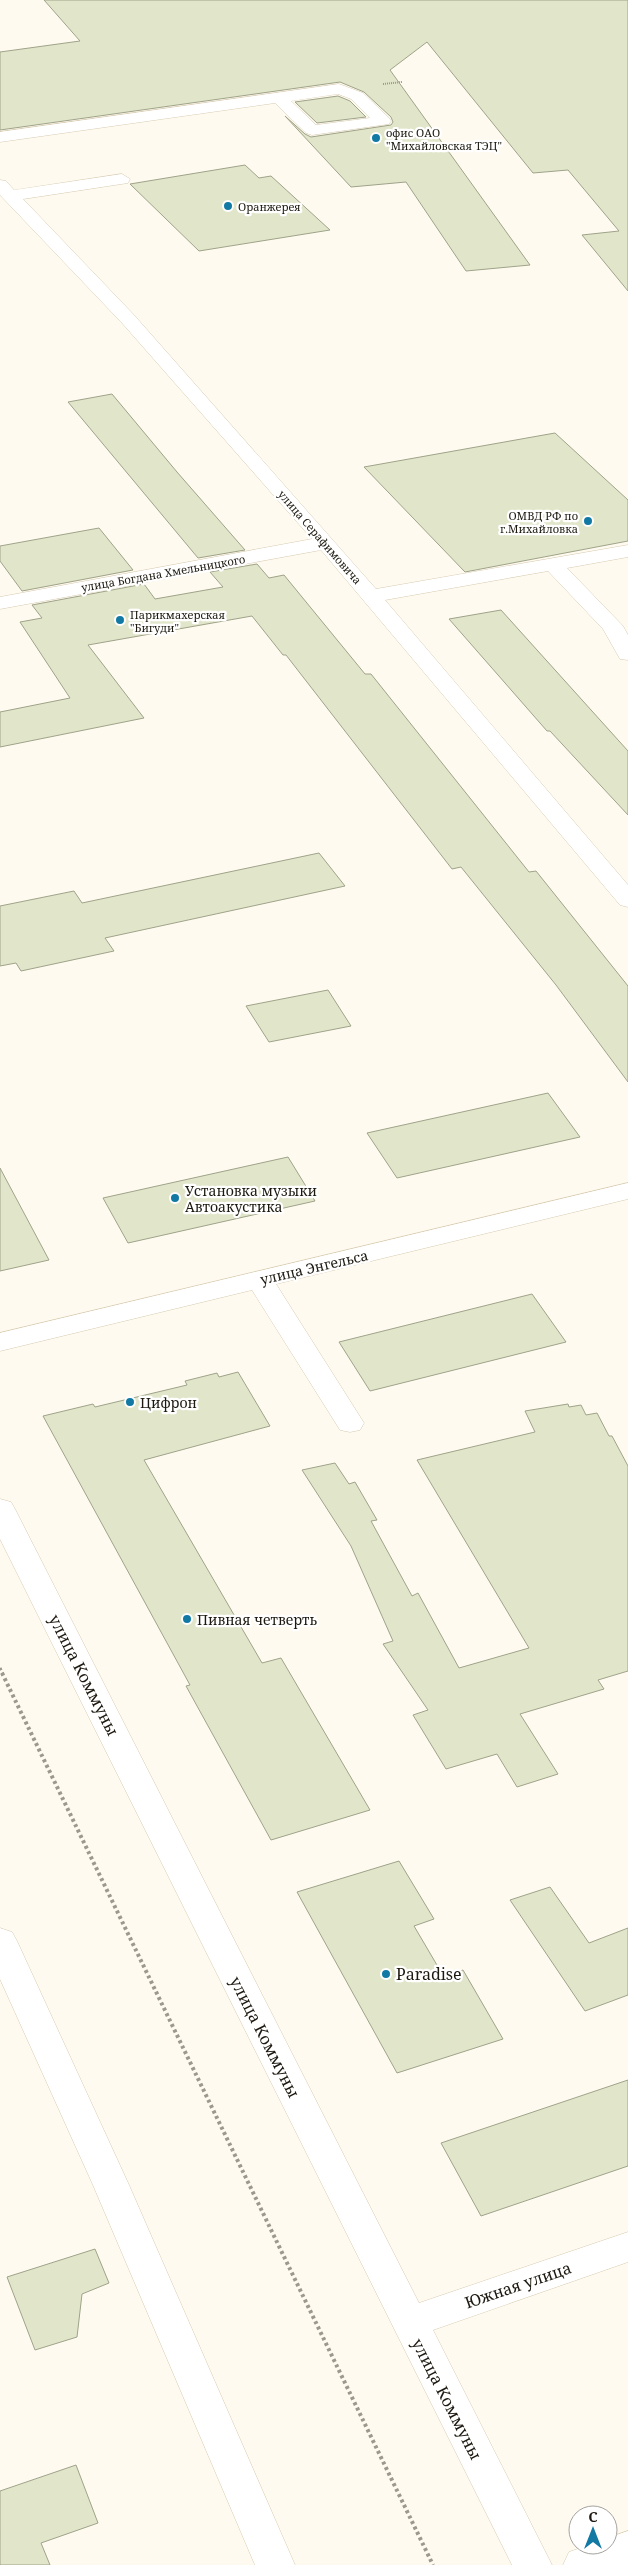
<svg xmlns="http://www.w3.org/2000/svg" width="628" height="2565" viewBox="0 0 628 2565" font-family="'Noto Serif',serif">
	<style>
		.building { fill: #e1e6ca; stroke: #9fa389 }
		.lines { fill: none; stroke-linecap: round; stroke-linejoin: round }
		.minor-casing { stroke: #d7cbb1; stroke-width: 1 }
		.path-far2 { stroke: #9d988e; stroke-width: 2; stroke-dasharray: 1 1; stroke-linecap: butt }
		.path-far1 { stroke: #9d988e; stroke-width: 3; stroke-dasharray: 2.5 2.5; stroke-linecap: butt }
		.path { stroke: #9d988e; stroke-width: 4; stroke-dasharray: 3 3; stroke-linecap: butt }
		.minor { fill: #fff; fill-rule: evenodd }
		.poi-dot { fill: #1179a4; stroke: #fff; stroke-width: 2 }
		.labels { text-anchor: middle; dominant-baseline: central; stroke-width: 4.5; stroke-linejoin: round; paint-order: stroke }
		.far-poi-label { font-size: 11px; fill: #1d1910; stroke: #fff; text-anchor: start }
		.far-street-label { font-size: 11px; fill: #1d1910; stroke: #fff }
		.poi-label { font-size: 14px; fill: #1d1910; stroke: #fff; text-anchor: start }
		.street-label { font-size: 14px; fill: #1d1910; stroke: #fff }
		.near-street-label { font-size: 16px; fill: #1d1910; stroke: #fff }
		.near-poi-label { font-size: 16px; fill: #1d1910; stroke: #fff; text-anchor: start }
	</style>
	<rect width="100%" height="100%" fill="#fffaef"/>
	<g class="building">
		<polygon points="44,0 628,0 628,291 582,235 619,231 568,170 533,173 427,42 390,70 530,265 466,271 406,182 351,187 285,116 305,134 311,137 391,125 393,122 391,117 364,92 340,82 0,130 0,52 80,41"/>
		<polygon points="338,96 350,101 366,117 317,123 295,102"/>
		<polygon points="245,165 259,178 271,176 330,230 199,251 130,184"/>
		<polygon points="112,394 177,472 245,550 198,558 68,402"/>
		<polygon points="555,433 628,500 628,541 465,572 364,467"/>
		<polygon points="99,528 133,570 22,591 0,561 0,546"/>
		<polygon points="257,564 269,578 284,575 365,674 371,674 529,872 536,871 628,986 628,1082 556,985 461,867 452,869 286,655 283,655 252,616 88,645 144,718 0,747 0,712 70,698 20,622 42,618 32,605 144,584 155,599 223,587 210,572"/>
		<polygon points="501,610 628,751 628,815 550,731 547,731 449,619"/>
		<polygon points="319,853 345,886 105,938 114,951 21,971 16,963 0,966 0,906 74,891 82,903"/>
		<polygon points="328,990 351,1026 269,1042 246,1006"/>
		<polygon points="548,1093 580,1137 397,1178 367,1133"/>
		<polygon points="288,1157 315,1201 128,1243 103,1198"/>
		<polygon points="0,1168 49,1260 0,1271"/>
		<polygon points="532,1294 566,1342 370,1391 339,1342"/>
		<polygon points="238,1372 270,1426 144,1460 262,1663 281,1658 370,1810 271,1840 186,1686 190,1685 43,1416 93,1404 95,1407 187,1385 185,1381 217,1373 219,1377"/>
		<polygon points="568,1404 569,1407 581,1405 586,1415 597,1413 609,1436 612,1436 628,1466 628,1671 598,1680 604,1689 520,1714 558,1774 517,1787 497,1754 446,1769 413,1715 428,1710 383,1644 393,1641 351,1546 302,1470 335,1463 349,1484 355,1482 377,1520 371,1521 412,1596 418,1593 459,1668 529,1648 417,1460 535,1432 525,1411"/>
		<polygon points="399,1861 434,1919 414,1926 444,1977 463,1970 503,2039 397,2073 297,1892"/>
		<polygon points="550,1887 589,1943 628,1928 628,1995 585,2011 510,1900"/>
		<polygon points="628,2080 628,2166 481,2216 441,2143"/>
		<polygon points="95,2249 109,2283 82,2294 77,2337 35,2350 7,2277"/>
		<polygon points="76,2465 98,2523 41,2543 50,2565 0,2565 0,2491"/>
	</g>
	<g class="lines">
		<defs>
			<g id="minor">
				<path d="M339,84l24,9 26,25 2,3 -2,3 -77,11 -6,-2 -31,-30 -275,39v-10zM338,94l13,5 19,19 -54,7 -25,-24z"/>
				<polygon points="122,174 130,179 128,183 23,199 134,315 376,589 628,545 628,557 567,568 623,626 628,635 628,660 620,659 603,629 548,571 385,600 628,885 628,907 620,905 321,550 0,609 0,597 312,539 122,323 0,195 0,180 6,181 14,190"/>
				<polygon points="628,1183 628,1199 276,1284 364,1423 360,1430 350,1432 340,1430 252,1290 0,1351 0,1333"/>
				<polygon points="0,1499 11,1502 15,1509 419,2303 628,2232 628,2262 433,2330 552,2565 512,2565 0,1539"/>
				<polygon points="0,1928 12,1932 17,1941 129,2185 295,2565 255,2565 93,2185 0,1979"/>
				<polygon points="628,2531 628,2565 563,2565 569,2552 589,2545 608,2545 608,2538"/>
			</g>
		</defs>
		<use href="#minor" class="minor-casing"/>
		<polyline class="path-far2" points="383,84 402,82"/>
		<polyline class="path-far1" points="0,1668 3,1674"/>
		<polyline class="path" points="2,1673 433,2565"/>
		<use href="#minor" class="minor"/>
	</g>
	<g class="poi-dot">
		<circle cx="376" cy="138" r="5"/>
		<circle cx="228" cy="206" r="5"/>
		<circle cx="588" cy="521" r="5"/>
		<circle cx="120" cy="620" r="5"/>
		<circle cx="175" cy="1198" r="5"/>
		<circle cx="130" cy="1402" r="5"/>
		<circle cx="187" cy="1619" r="5"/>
		<circle cx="386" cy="1974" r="5"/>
	</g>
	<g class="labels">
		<g class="far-poi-label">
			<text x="386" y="132">офис ОАО<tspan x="386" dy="13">"Михайловская ТЭЦ"</tspan></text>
			<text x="238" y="206">Оранжерея</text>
			<text x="578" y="515" text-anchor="end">ОМВД РФ по<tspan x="578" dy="13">г.Михайловка</tspan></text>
			<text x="130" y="614">Парикмахерская<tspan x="130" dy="13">"Бигуди"</tspan></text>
		</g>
		<g class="far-street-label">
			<text transform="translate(320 537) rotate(49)">улица Серафимовича</text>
			<text transform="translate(163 573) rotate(-10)">улица Богдана Хмельницкого</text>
		</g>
		<g class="poi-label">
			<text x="185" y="1190">Установка музыки<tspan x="185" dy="16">Автоакустика</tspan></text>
			<text x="140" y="1402">Цифрон</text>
			<text x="197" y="1619">Пивная четверть</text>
		</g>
		<g class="street-label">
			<text transform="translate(314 1267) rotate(-13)">улица Энгельса</text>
		</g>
		<g class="near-street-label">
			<text transform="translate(84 1675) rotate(63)">улица Коммуны</text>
			<text transform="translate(265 2037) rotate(63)">улица Коммуны</text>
			<text transform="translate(518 2285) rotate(-19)">Южная улица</text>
			<text transform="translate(447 2399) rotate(63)">улица Коммуны</text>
		</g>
		<g class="near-poi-label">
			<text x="396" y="1974">Paradise</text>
		</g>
	</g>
	<g transform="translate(593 2530)"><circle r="24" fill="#ffffff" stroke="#a5a39f"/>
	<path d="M0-4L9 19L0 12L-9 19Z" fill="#1179a4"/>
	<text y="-8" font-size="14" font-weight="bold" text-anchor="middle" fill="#1d1910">С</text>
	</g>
</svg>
